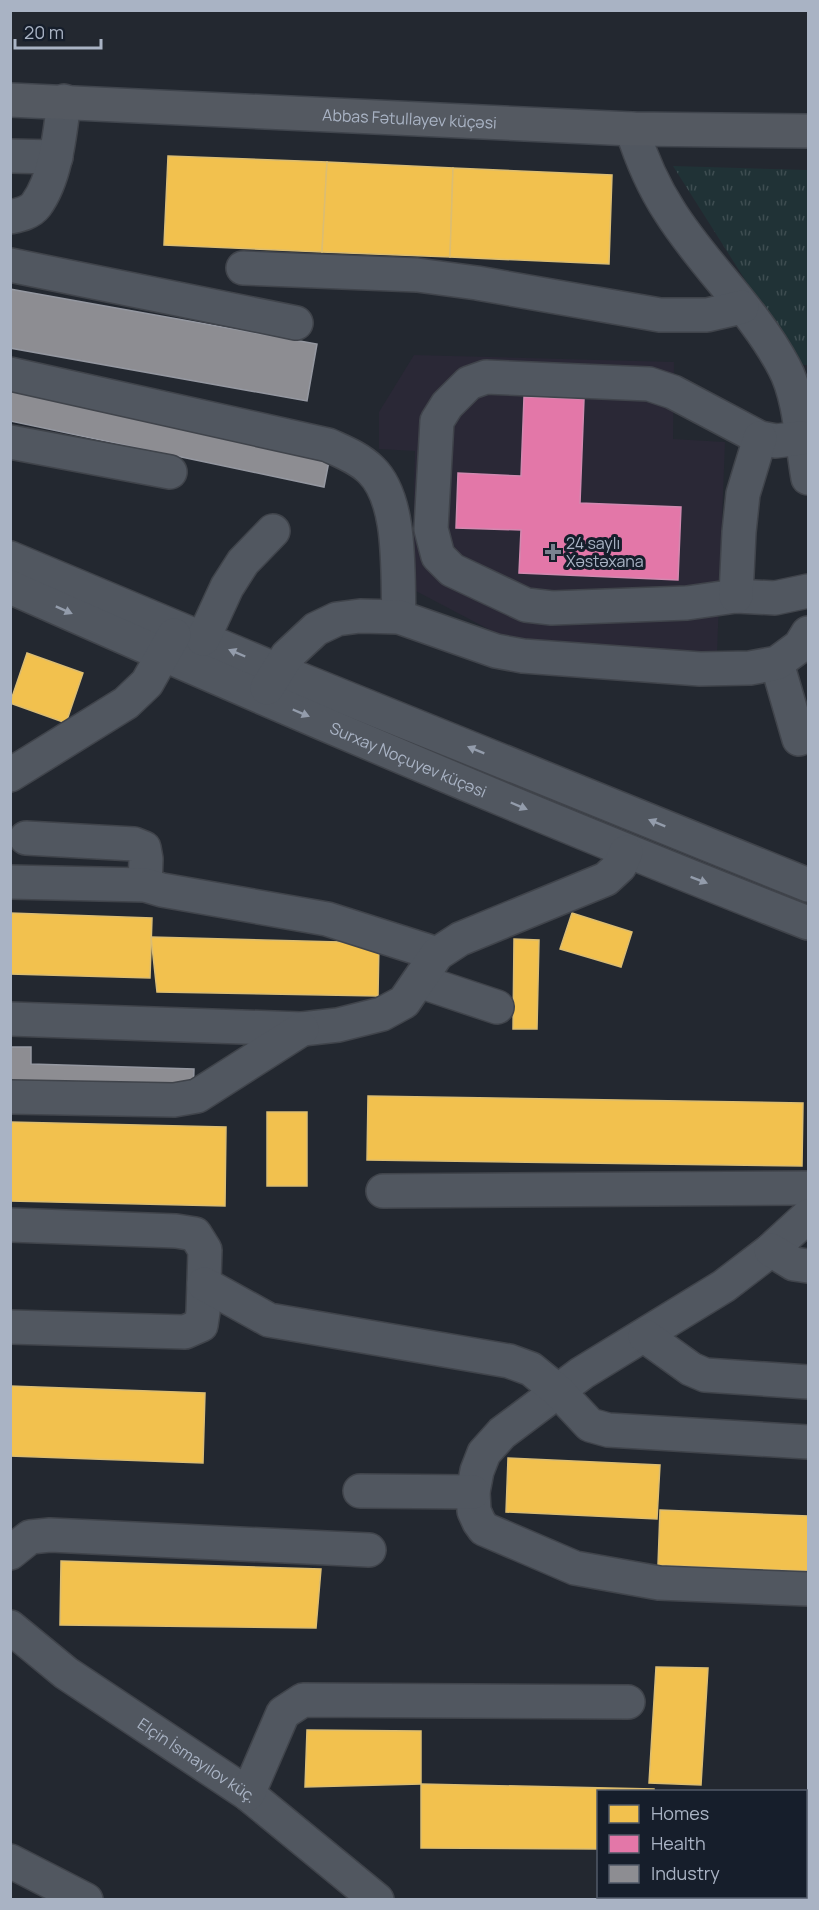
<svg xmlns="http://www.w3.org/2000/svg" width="819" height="1910" viewBox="0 0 819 1910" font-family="Manrope,sans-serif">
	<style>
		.medical { fill: #2a2836 }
		.grass { fill: url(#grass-tufts) }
		.homes { fill: #f2c14e; stroke: #dcbd71; stroke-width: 1.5 }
		.health { fill: #e377a8; stroke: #d289b0; stroke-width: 1.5 }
		.industry { fill: #8d8d92; stroke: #9598a1; stroke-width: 1.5 }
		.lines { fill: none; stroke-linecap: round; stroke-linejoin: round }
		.minor-casing { stroke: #40444b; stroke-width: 36 }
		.major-casing { stroke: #40454d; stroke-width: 36 }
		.minor { stroke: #515760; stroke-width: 33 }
		.major { stroke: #545961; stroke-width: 33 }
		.oneway { fill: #939cab }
		.poi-dot { fill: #7a8290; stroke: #161e2b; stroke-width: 2 }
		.labels { text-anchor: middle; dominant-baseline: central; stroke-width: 6; stroke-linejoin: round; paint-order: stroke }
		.street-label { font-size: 16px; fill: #a9b3c4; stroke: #161e2b }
		.poi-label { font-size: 16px; fill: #a9b3c4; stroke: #161e2b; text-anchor: start }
	</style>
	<defs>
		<pattern id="grass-tufts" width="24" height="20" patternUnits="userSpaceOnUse" patternTransform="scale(1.5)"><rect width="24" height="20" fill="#203236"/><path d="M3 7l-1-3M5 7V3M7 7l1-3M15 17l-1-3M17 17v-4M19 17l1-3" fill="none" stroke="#3e4d51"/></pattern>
	</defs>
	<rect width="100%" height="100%" fill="#232830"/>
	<polygon class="medical" points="414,355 674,362 673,439 725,442 717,654 515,643 412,589 415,451 379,449 379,412"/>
	<g class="grass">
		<polygon points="673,166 808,170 808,365 799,365"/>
		<polygon points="806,1808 808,1808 808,1899 732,1899 733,1896 806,1896"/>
	</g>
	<g class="homes">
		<polygon points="168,156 327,162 322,252 164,245"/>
		<polygon points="327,162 453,168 450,257 322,252"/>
		<polygon points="453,168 612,175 609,264 450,257"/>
		<polygon points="27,653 83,673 66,723 10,703"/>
		<polygon points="10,913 152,918 150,978 10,974"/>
		<polygon points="572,913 632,932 621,967 560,949"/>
		<polygon points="151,937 379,943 378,996 157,992"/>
		<polygon points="514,939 539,940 537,1029 513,1029"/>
		<polygon points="368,1096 803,1103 802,1166 367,1160"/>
		<rect x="267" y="1112" width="40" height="74"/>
		<polygon points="10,1122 226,1127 225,1206 10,1201"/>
		<polygon points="10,1386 205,1393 203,1463 10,1456"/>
		<polygon points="508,1458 660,1465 657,1519 506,1512"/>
		<polygon points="660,1510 808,1516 808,1571 658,1565"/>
		<polygon points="61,1561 321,1569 316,1628 60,1625"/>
		<polygon points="656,1667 708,1668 701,1785 649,1783"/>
		<polygon points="307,1730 421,1731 421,1784 305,1787"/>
		<polygon points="421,1784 654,1789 654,1792 598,1792 598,1849 421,1848"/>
	</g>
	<polygon class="health" points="524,397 584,399 580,503 681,507 678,580 519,573 521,530 456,528 458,473 521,476"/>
	<g class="industry">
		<polygon points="10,289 317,344 307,401 10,348"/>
		<polygon points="10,389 330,456 324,487 10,421"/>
		<polygon points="10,1047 31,1047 31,1064 194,1069 193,1095 10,1089"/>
	</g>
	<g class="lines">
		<defs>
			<g id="minor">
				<path d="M632,129c9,29 21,57 38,83 34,54 84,98 114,155 16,29 18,78 24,111"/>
				<polyline points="10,156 56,157"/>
				<path d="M10,217c9,-2 20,-4 26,-12 20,-27 24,-72 28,-104"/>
				<polyline points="10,265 296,323"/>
				<polyline points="243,268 417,275 477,283 660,315 707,315 742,307"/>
				<path d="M10,374l318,71c15,7 31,13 43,25 32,31 26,105 28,147"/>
				<polyline points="801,438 776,441 760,438 673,392 649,384 486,377 469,383 447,405 437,421 431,529 438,556 452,570 526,605 552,608 687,603 736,596 775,598 808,591"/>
				<polyline points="10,442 170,472"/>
				<polyline points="10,558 277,670 808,885"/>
				<path id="s1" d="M10,587c264,117 530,231 798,336"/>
				<polyline points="736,596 739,532 743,494 760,438"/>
				<polyline points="203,639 227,587 243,562 273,531"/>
				<polyline points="777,663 799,739"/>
				<polyline points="267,688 287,656 316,629 337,619 360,616 399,617 496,651 523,656 700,669 750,668 777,663 800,646 808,633"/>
				<polyline points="10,775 126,703 147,683 174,635"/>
				<polyline points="26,838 134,844 144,848 146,859 145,885"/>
				<polyline points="10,882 145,885 162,890 327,919 437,954"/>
				<polyline points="419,981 497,1007"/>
				<polyline points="10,1019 302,1029 338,1025 382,1014 404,1002 437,954 460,939 606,879 620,866 626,852"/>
				<polyline points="10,1097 174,1100 197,1096 302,1029"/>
				<polyline points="383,1191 808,1188"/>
				<polyline points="808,1216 771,1250 724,1286 582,1373 502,1433 484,1453 477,1471 473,1492 474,1511 479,1522 484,1529 575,1568 659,1583 808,1589"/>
				<polyline points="10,1225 176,1231 195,1234 205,1250 203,1312 201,1325 185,1332 10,1327"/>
				<polyline points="771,1250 794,1264 808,1266"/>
				<polyline points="204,1284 269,1320 509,1361 531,1369 558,1391 590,1425 608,1430 808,1442"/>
				<polyline points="645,1336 691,1369 705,1375 808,1382"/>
				<polyline points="360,1491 473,1492"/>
				<polyline points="10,1553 30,1537 50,1535 369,1550"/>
				<path id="s2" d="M10,1627l56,46 182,121 129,106"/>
				<polyline points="248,1794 283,1713 303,1700 628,1702"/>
				<polyline points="10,1861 86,1900"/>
			</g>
			<g id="major">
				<path id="s3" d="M10,100l622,29 176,2"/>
			</g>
		</defs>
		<use href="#minor" class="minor-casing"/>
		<use href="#major" class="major-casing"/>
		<use href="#minor" class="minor"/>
		<use href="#major" class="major"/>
	</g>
	<defs><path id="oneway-solid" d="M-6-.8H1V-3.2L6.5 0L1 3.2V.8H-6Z" transform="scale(1.5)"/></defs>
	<g class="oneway">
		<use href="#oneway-solid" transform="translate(64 610) rotate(24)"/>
		<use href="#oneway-solid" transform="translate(237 653) rotate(-157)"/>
		<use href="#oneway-solid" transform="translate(301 713) rotate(23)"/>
		<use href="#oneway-solid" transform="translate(476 750) rotate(-158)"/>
		<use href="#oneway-solid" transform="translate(519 806) rotate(23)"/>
		<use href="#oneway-solid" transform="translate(657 823) rotate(-158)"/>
		<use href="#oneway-solid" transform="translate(699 880) rotate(21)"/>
	</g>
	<path class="poi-dot" d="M550 543h6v6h6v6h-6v6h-6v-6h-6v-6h6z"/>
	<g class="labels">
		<g class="street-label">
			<text stroke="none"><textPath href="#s3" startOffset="400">Abbas Fətullayev küçəsi</textPath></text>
			<text stroke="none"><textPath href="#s1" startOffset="434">Surxay Noçuyev küçəsi</textPath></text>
			<text stroke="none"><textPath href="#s2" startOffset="230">Elçin İsmayılov küç.</textPath></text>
		</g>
		<g class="poi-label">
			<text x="566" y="543">24 saylı<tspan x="566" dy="18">Xəstəxana</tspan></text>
		</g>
	</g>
	<rect width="819" height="1910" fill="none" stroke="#a9b3c4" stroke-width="24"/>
	<rect x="597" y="1790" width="210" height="108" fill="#161e2b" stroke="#515a68" stroke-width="1.5"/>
	<rect x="609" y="1805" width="30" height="18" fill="#f2c14e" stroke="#515a68" stroke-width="1.5"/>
	<text x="651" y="1820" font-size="18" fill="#a9b3c4">Homes</text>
	<rect x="609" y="1835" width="30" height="18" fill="#e377a8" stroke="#515a68" stroke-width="1.5"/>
	<text x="651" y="1850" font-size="18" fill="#a9b3c4">Health</text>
	<rect x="609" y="1865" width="30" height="18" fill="#8d8d92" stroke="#515a68" stroke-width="1.5"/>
	<text x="651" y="1880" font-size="18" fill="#a9b3c4">Industry</text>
	<path d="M15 39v9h86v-9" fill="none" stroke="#a9b3c4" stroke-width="3"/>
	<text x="24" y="39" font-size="18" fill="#a9b3c4" stroke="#161e2b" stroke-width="4.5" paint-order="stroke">20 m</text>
</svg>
